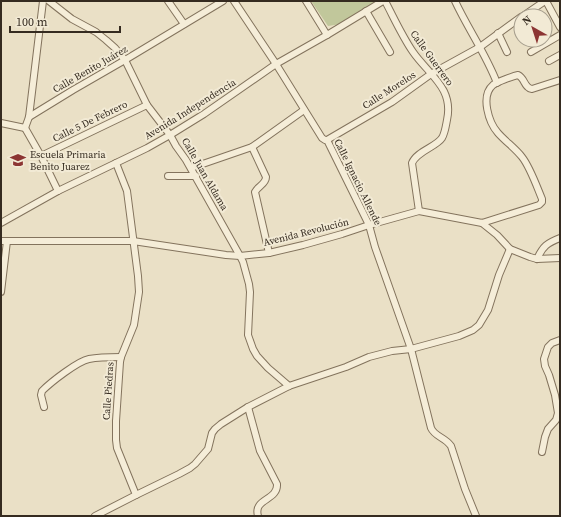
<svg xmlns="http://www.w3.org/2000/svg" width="561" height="517" viewBox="0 0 561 517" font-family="'Source Serif 4',serif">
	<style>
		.green { fill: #c1c79b }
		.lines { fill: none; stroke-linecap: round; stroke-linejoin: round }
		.minor-casing { stroke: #83735d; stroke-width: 8 }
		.minor { stroke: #f5edd8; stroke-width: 6 }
		.labels { text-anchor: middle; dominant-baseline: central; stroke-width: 4; stroke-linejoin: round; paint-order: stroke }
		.street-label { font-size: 10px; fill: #352b20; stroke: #f2ead5 }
		.poi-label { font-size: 10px; fill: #352b20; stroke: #f2ead5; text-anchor: start }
	</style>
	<rect width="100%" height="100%" fill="#eae0c6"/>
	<polygon class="green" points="311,1 379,1 341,24 328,26"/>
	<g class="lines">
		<defs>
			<g id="minor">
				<polyline points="49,1 72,19 96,32 106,40 115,48 125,60 147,105 170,135 176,146 186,160 240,256 243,262 249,284 250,292 248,335 253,349 257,356 268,368 289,386"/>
				<polyline points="168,1 184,24"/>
				<path d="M234,1l42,63 46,74 3,2h2l42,85 6,22 36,102 20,79c4,9 14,9 20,18l14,43 11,27"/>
				<polyline points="306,1 327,35"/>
				<path d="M385,1c9,17 17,35 28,51 16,23 41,36 34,68 -1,5 -2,13 -5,18 -6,9 -25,13 -30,25l7,48"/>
				<path d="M455,1c13,28 31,53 42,82"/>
				<polyline points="546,1 560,27"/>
				<polyline points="366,11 390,52"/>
				<polyline points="523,16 545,1"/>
				<polyline points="498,33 507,52"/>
				<polyline points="531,52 560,35"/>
				<polyline points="549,61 560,55"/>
				<polyline points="29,117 73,90 125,60 223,1"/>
				<polyline points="1,123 25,128"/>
				<polyline points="25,128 29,117 43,1"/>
				<polyline points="25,128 41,156 58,191"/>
				<polyline points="327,140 392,102 431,74 480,47 521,17"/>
				<path d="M252,147l14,30c0,7 -8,9 -11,15l14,61"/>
				<polyline points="41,156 147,105"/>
				<polyline points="116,163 127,191 138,276 139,292 134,325 121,357 120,362 116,421 116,440 117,448 136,495"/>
				<polyline points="191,168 252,147 304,110"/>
				<polyline points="168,176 196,176"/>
				<polyline points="1,223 58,191 147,148 170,135 204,114 276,64 327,35 383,1"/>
				<polyline points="482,223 497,235 510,249 530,257 537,259 560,258"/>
				<path d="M1,241h132l93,14 14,1 29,-3 34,-8 39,-11 27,-9 50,-14 63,12 57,-18 3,-3v-3c-5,-12 -12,-32 -20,-42 -7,-9 -16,-15 -24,-24 -9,-10 -18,-37 -5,-48 4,-3 20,-9 25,-10 7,3 6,13 14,14l28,-9"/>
				<path d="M537,259c6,-13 10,-16 23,-21"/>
				<polyline points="1,292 7,241"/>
				<path d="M44,407l-3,-12 1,-4c9,-9 36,-30 47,-32 10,-2 22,-2 32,-2"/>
				<path d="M248,407l12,44 17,33c1,17 -24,14 -19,32"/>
				<polyline points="542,452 545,437 548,429 556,420 558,413 555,395 549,375 545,366 544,359 548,347 552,343 560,340"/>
				<polyline points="95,516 136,495 179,474 190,468 195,464 208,449 212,433 215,429 221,424 248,407 289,386 346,367 369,357 392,351 411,349 459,336 473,330 479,325 488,310 499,275 510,249"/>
			</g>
		</defs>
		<use href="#minor" class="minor-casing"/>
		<use href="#minor" class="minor"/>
	</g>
	<defs>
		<symbol id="school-bare" viewBox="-9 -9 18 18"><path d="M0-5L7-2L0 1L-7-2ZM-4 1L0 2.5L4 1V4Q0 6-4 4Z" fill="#8c3533" stroke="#f2ead5" stroke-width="2.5" paint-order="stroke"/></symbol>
	</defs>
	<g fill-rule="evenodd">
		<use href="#school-bare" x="7" y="149" width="22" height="22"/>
	</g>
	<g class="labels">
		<g class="street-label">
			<text transform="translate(432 58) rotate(54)">Calle Guerrero</text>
			<text transform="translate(90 69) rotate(-30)">Calle Benito Juárez</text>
			<text transform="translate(389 90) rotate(-33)">Calle Morelos</text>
			<text transform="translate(190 109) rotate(-32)">Avenida Independencia</text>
			<text transform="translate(90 121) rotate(-26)">Calle 5 De Febrero</text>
			<text transform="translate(205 174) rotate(60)">Calle Juan Aldama</text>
			<text transform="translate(358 182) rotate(64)">Calle Ignacio Allende</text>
			<text transform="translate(306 232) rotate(-14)">Avenida Revolución</text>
			<text transform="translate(108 391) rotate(-86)">Calle Piedras</text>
		</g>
		<g class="poi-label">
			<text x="30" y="154">Escuela Primaria<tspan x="30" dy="12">Benito Juarez</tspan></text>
		</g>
	</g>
	<rect width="561" height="517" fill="none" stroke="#352b20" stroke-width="4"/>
	<g transform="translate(533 28) rotate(321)"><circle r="19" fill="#f2ead5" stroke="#a69e8d"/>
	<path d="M0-3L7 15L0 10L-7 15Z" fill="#8c3533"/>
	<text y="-6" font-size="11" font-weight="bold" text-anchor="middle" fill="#352b20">N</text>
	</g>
	<path d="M10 26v6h110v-6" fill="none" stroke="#352b20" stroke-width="2"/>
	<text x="16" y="26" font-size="12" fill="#352b20" stroke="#f2ead5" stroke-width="3" paint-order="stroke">100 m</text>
</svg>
